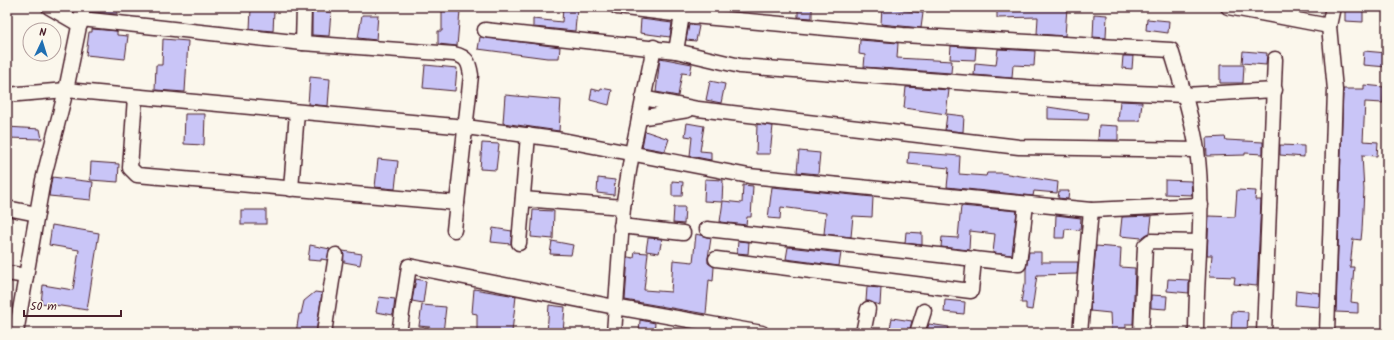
<svg xmlns="http://www.w3.org/2000/svg" width="1394" height="340" viewBox="0 0 1394 340" font-family="Kalam,sans-serif">
	<style>
		.building { fill: #c9c5f7; stroke: #4a1f2b }
		.lines { fill: none; stroke-linecap: round; stroke-linejoin: round }
		.street-casing { stroke: #4a1f2b; stroke-width: 17 }
		.street { stroke: #fbf7ec; stroke-width: 14 }
	</style>
	<rect width="100%" height="100%" fill="#fbf7ec"/>
	<filter id="ink" filterUnits="userSpaceOnUse"><feTurbulence type="fractalNoise" baseFrequency=".025" numOctaves="2"/><feDisplacementMap in="SourceGraphic" scale="8" xChannelSelector="R" yChannelSelector="G"/><feConvolveMatrix kernelMatrix="1 2 1 2 8 2 1 2 1" color-interpolation-filters="sRGB"/></filter>
	<g filter="url(#ink)">
		<g class="building">
			<polygon points="92,7 117,7 117,14 92,12"/>
			<polygon points="563,7 577,8 575,31 533,27 533,19 562,22"/>
			<polygon points="798,7 812,7 812,18 798,17"/>
			<polygon points="882,7 923,13 921,28 881,24"/>
			<polygon points="997,7 1067,7 1065,36 1037,34 1038,17 997,18"/>
			<polygon points="1345,7 1363,7 1363,22 1345,21"/>
			<polygon points="251,9 274,11 273,31 250,29"/>
			<polygon points="312,11 331,12 329,36 312,35"/>
			<polygon points="442,11 460,11 457,46 438,44 438,31 442,31"/>
			<polygon points="1094,14 1107,15 1106,38 1093,37"/>
			<polygon points="362,15 378,15 376,40 358,38"/>
			<polygon points="641,19 672,23 670,37 640,33"/>
			<polygon points="1147,19 1169,21 1168,33 1146,30"/>
			<polygon points="689,25 699,26 696,41 686,40"/>
			<polygon points="92,29 117,31 117,35 128,36 125,59 86,55 89,32 92,32"/>
			<polygon points="480,37 560,47 559,58 547,58 478,49"/>
			<polygon points="163,39 188,41 185,92 155,90 156,65 162,65"/>
			<polygon points="860,40 898,43 897,58 952,61 951,73 864,67 865,55 859,54"/>
			<polygon points="951,46 976,48 975,60 950,59"/>
			<polygon points="998,49 1035,51 1034,66 1013,65 1012,78 974,75 975,63 996,65"/>
			<polygon points="1243,51 1267,53 1266,65 1242,63"/>
			<polygon points="1364,51 1387,53 1387,67 1363,65"/>
			<polygon points="1123,56 1133,56 1132,69 1122,68"/>
			<polygon points="660,58 692,64 690,74 682,73 678,96 656,92"/>
			<polygon points="425,65 457,68 455,91 423,88"/>
			<polygon points="1220,65 1244,65 1243,83 1220,83"/>
			<polygon points="310,77 330,79 328,106 308,104"/>
			<polygon points="710,81 725,84 721,103 706,100"/>
			<polygon points="1364,85 1384,87 1383,103 1365,102 1363,141 1378,142 1377,156 1362,155 1364,190 1362,230 1361,240 1353,239 1350,267 1354,267 1351,302 1358,303 1358,313 1336,312 1343,89 1364,89"/>
			<polygon points="906,87 949,90 946,114 904,108"/>
			<polygon points="601,88 612,90 609,105 590,100 592,89 600,91"/>
			<polygon points="505,95 561,100 559,131 503,123"/>
			<polygon points="1120,101 1142,102 1140,121 1118,121"/>
			<polygon points="1048,107 1089,113 1088,120 1048,119"/>
			<polygon points="185,114 205,114 204,145 184,144"/>
			<polygon points="947,114 964,116 963,132 945,130"/>
			<polygon points="687,123 704,126 700,151 711,152 711,160 690,156 692,137 685,136"/>
			<polygon points="757,124 773,126 770,154 756,154"/>
			<polygon points="1099,125 1118,126 1118,140 1098,140"/>
			<polygon points="7,127 40,129 42,139 7,138"/>
			<polygon points="645,131 669,139 665,151 642,147"/>
			<polygon points="1225,137 1226,140 1263,142 1263,154 1245,153 1245,155 1207,156 1206,138"/>
			<polygon points="482,143 499,144 496,170 480,169"/>
			<polygon points="1280,145 1304,146 1304,157 1280,155"/>
			<polygon points="799,151 820,153 818,174 797,172"/>
			<polygon points="909,152 960,156 959,174 986,176 987,173 1002,173 1058,182 1057,193 1034,191 1033,196 947,187 949,168 908,164"/>
			<polygon points="378,159 398,161 395,189 375,187"/>
			<polygon points="91,162 119,164 118,182 90,180"/>
			<polygon points="52,177 93,182 91,200 49,196"/>
			<polygon points="598,178 615,180 614,195 597,193"/>
			<polygon points="705,179 723,180 722,202 704,201"/>
			<polygon points="1165,180 1191,181 1192,195 1165,194"/>
			<polygon points="672,181 683,182 682,196 672,196"/>
			<polygon points="743,185 753,186 751,217 747,217 746,225 720,222 723,201 742,203"/>
			<polygon points="772,187 873,197 872,217 853,216 851,237 824,234 826,213 781,207 780,219 768,218"/>
			<polygon points="1237,190 1256,191 1255,200 1261,200 1257,286 1234,284 1235,277 1210,276 1212,255 1207,255 1209,216 1235,217"/>
			<polygon points="1059,191 1069,191 1068,199 1058,198"/>
			<polygon points="961,206 1017,211 1012,255 993,253 995,234 970,231 969,250 941,247 942,237 958,238"/>
			<polygon points="674,207 685,207 684,224 673,223"/>
			<rect x="241" y="210" width="25" height="14"/>
			<polygon points="533,210 554,211 553,239 531,237"/>
			<polygon points="1056,215 1081,218 1080,230 1065,229 1064,238 1055,238"/>
			<polygon points="1152,216 1150,233 1142,238 1120,236 1122,217"/>
			<polygon points="52,225 99,233 87,310 41,303 43,285 73,290 79,250 49,245"/>
			<polygon points="493,228 512,231 511,244 491,242"/>
			<polygon points="906,232 922,233 922,245 905,243"/>
			<polygon points="696,234 711,238 708,258 708,263 714,267 713,281 709,280 706,314 625,300 628,257 634,258 635,252 648,253 644,290 671,292 673,260 693,262"/>
			<polygon points="648,238 662,239 659,253 646,251"/>
			<polygon points="552,241 573,245 571,255 550,254"/>
			<polygon points="738,241 749,242 748,254 737,253"/>
			<polygon points="310,245 330,249 327,260 321,259 321,261 308,260"/>
			<polygon points="1096,246 1121,248 1120,267 1135,268 1133,324 1126,324 1126,333 1111,333 1110,313 1090,311"/>
			<polygon points="788,247 841,253 839,266 786,259"/>
			<polygon points="343,251 362,254 360,265 344,262"/>
			<polygon points="1029,252 1041,252 1041,262 1078,262 1077,274 1037,275 1032,310 1026,309 1026,303 1021,303 1024,284 1026,285 1026,269"/>
			<polygon points="416,279 426,281 423,303 412,301"/>
			<polygon points="1168,279 1189,280 1189,293 1167,291"/>
			<polygon points="867,287 881,288 880,305 866,301"/>
			<polygon points="474,289 516,296 512,332 477,331 477,314 472,313"/>
			<polygon points="1296,290 1320,293 1319,307 1295,305"/>
			<polygon points="315,292 322,293 316,333 296,333 299,314 301,314 304,301"/>
			<polygon points="1151,295 1167,296 1166,309 1151,308"/>
			<polygon points="379,297 395,299 393,315 376,312"/>
			<polygon points="945,300 965,302 964,314 944,312"/>
			<polygon points="422,305 446,307 443,333 429,333 430,327 419,326"/>
			<polygon points="549,305 565,307 563,333 547,333"/>
			<polygon points="1232,311 1248,312 1247,333 1231,333"/>
			<polygon points="892,318 912,321 909,333 889,333"/>
			<polygon points="640,320 655,323 654,333 639,333"/>
			<polygon points="929,324 949,327 948,333 926,333"/>
		</g>
		<g class="lines">
			<defs>
				<g id="street">
					<polyline points="49,7 80,25"/>
					<path d="M617,7l65,8 221,20 268,15c10,33 21,67 26,100 8,61 -1,122 -1,183"/>
					<polyline points="1228,7 1329,26 1333,7"/>
					<path d="M81,19l222,24 151,11c13,3 15,8 17,21l-17,155"/>
					<polyline points="485,30 676,51 682,15"/>
					<polyline points="303,43 304,7"/>
					<polyline points="676,51 740,66 1065,90 1184,95 1275,90"/>
					<polyline points="7,95 66,90 466,127 562,140 749,176 1091,210 1201,205"/>
					<polyline points="135,97 130,168 137,175 457,203"/>
					<polyline points="643,98 698,109 1019,147 1197,150"/>
					<polyline points="639,118 688,110"/>
					<polyline points="291,189 297,112"/>
					<polyline points="523,199 623,207"/>
					<polyline points="7,208 37,214"/>
					<polyline points="621,226 683,233"/>
					<polyline points="707,229 1019,264 1026,204"/>
					<polyline points="519,243 528,135"/>
					<polyline points="716,259 971,291 974,259"/>
					<polyline points="7,273 26,276"/>
					<polyline points="16,333 43,180 66,90 83,7"/>
					<polyline points="324,333 336,255"/>
					<polyline points="399,333 409,266 615,307 762,333"/>
					<polyline points="614,333 623,207 632,153 654,47"/>
					<polyline points="863,333 868,309"/>
					<polyline points="917,333 924,311"/>
					<polyline points="1080,333 1091,210"/>
					<polyline points="1141,333 1145,246 1151,241 1199,242"/>
					<polyline points="1264,333 1275,59"/>
					<polyline points="1327,333 1335,90 1329,26"/>
				</g>
			</defs>
			<use href="#street" class="street-casing"/>
			<use href="#street" class="street"/>
		</g>
	</g>
	<rect width="1394" height="340" fill="none" stroke="#fbf7ec" stroke-width="24"/>
	<rect x="12" y="12" width="1370" height="316" fill="none" stroke="#4a1f2b" stroke-width="1.5" filter="url(#ink)"/>
	<g transform="translate(42 42) rotate(4)"><circle r="19" fill="#fbf7ec" stroke="#b4a19f"/>
	<path d="M0-3L7 15L0 10L-7 15Z" fill="#1f6fb2"/>
	<text y="-6" font-size="11" font-weight="bold" text-anchor="middle" fill="#4a1f2b">N</text>
	</g>
	<path d="M24 310v6h97v-6" fill="none" stroke="#4a1f2b" stroke-width="2"/>
	<text x="30" y="310" font-size="12" fill="#4a1f2b" stroke="#fbf7ec" stroke-width="3" paint-order="stroke">50 m</text>
</svg>
